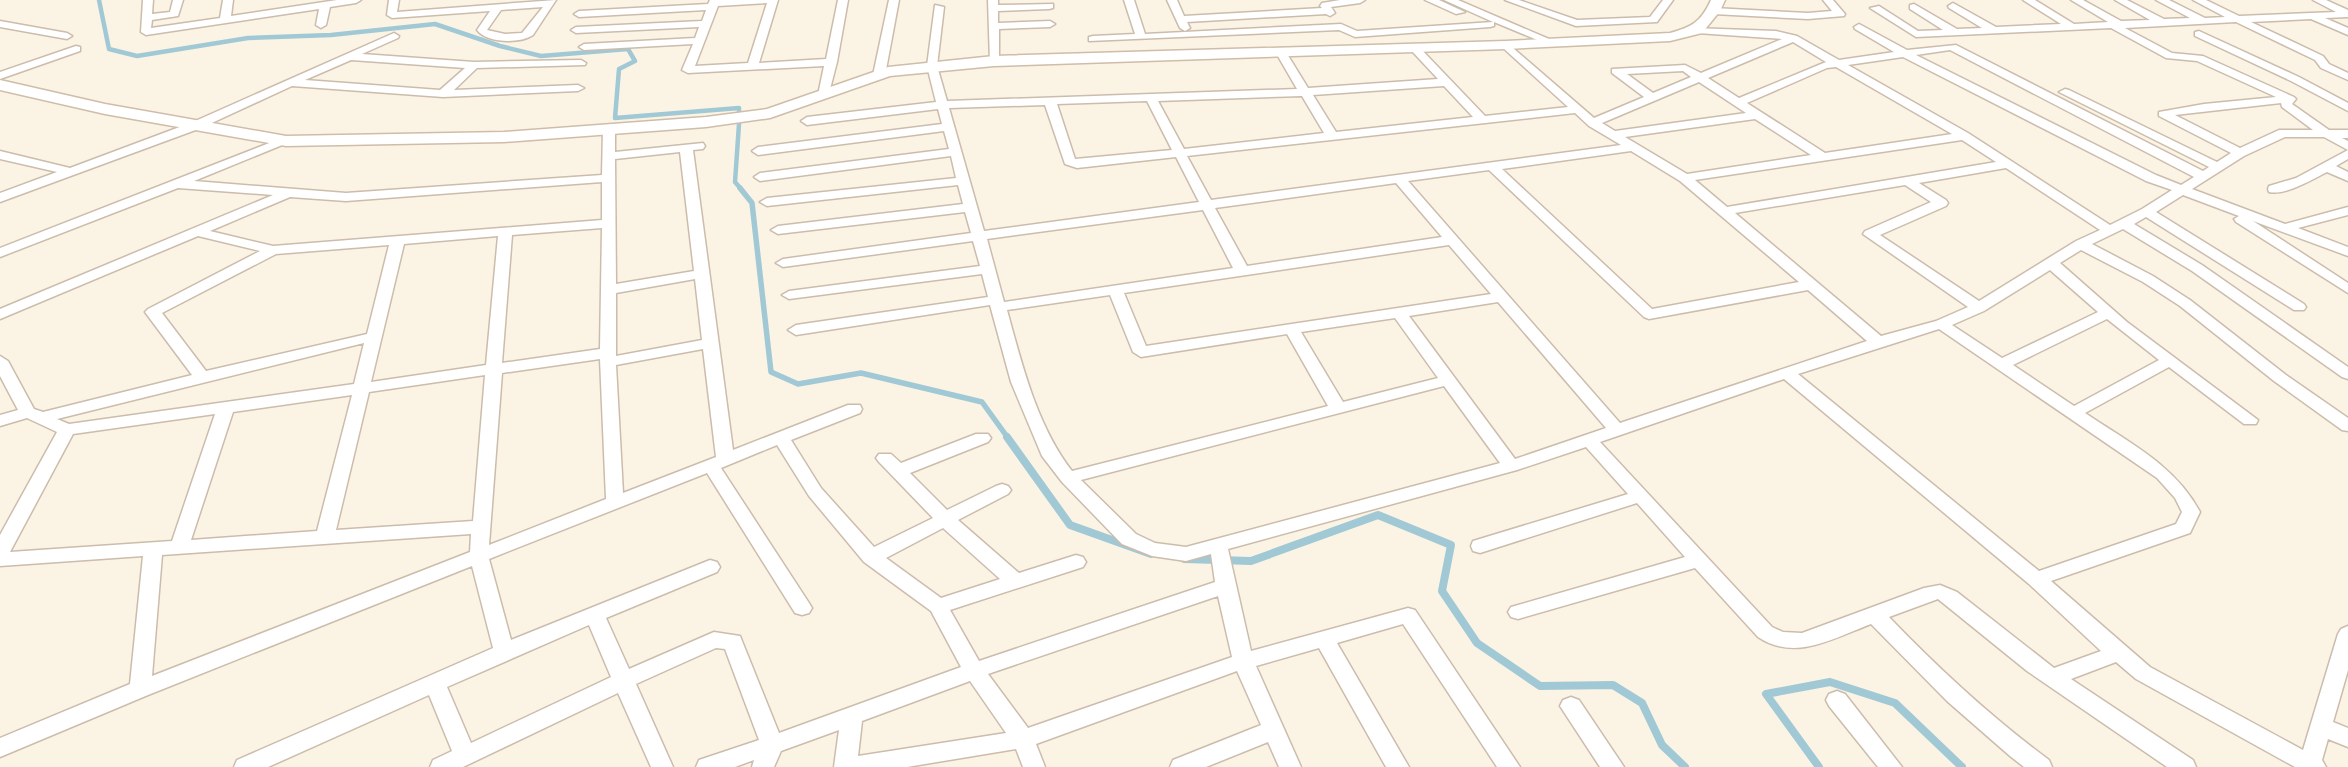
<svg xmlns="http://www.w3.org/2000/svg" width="2348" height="767" viewBox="0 0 2348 767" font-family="Commissioner,sans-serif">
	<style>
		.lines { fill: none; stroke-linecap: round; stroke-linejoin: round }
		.stream-far2 { stroke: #a1c9d5; stroke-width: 4.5 }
		.stream-far1 { stroke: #a1c9d5; stroke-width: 5.5 }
		.stream { stroke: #a1c9d5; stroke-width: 8 }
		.minor-casing { stroke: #ccbcac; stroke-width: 3 }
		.secondary-casing { stroke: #cfbda9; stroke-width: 3 }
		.minor { fill: #fff; fill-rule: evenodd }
		.secondary { fill: #fff; fill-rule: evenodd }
	</style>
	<rect width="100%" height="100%" fill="#fbf4e5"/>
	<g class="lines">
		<g class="stream-far2">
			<polyline points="99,0 109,49 137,56 248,38 331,35 435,24 500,46 541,56 628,49 635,61 619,69 615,118 739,108 739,115"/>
			<polyline points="739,124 735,182 741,189"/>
		</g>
		<polyline class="stream-far1" points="740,188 752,203 771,372 798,384 861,373 982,402 1008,438"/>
		<g class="stream">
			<polyline points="1007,437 1070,525 1151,554"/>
			<polyline points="1184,559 1251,561 1378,515 1451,545 1442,591 1477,643 1540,686 1613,685 1642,703 1662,745 1685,767"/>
			<polyline points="1819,767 1766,694 1830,682 1895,703 1962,767"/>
		</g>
		<defs>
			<g id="minor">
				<polygon points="143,0 153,0 152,14 170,12 173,0 183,0 178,16 152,20 151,28 220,18 223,0 233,0 231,16 337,0 361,0 356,3 330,7 326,25 321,28 316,25 319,9 146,35 141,32"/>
				<path d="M389,0h10l-2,12 159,-12 -23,35c-13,9 -47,8 -56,-5l13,-19 -98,7 -5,-3zM543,7l-21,26 -17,1 -18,-4 14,-20z"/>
				<path d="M710,0h68l-19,63 67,-4 12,-59h10l-11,62 -9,35h-8l-2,-2 6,-29 -136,7 -6,-3 11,-26 -109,6 -5,-3 5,-3 111,-6 4,-11 -123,6 -5,-3 5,-3 126,-6 4,-11 -127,7 -5,-3 5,-3 129,-7zM767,3l-19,60 -53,3 23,-60z"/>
				<polygon points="889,0 899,0 885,75 879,78 873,75"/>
				<polygon points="988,0 998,0 998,5 1053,4 1053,8 1049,9 998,11 998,23 1050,21 1055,24 1050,27 999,29 999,61 994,64 990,63"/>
				<polygon points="1124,0 1134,0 1145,34 1341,24 1357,31 1493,22 1444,0 1458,0 1556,42 1551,45 1547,44 1494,22 1494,26 1490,27 1355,37 1339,30 1089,41 1089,37 1093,36 1135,34"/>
				<polygon points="1167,0 1177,0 1184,16 1322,8 1320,6 1322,3 1340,0 1365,0 1360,3 1331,7 1335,13 1330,16 1326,14 1187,22 1190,28 1185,31 1180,28"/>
				<polygon points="1425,0 1439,0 1465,12 1456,14"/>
				<polygon points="1505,0 1519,0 1577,20 1650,17 1663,0 1673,0 1657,22 1576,26"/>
				<polygon points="1823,0 1833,0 1845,14 1844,16 1808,19 1713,14 1708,11 1713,8 1808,13 1832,11"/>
				<path d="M2023,0h12l39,24 34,-2 -37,-22h12l38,21 29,-1 -35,-20h12l37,19 26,-1 -34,-18h13l36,18 20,-1 -32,-17h13l33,16 97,-4 -23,-12h13l22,10v7l-23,1 23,10v7l-37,-16 -60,3 72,34 6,8 19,9v7l-27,-12 -6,-8 -79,-38 -111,6 47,25 31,3 91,41 2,2 -4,5 37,26h19v8h-6l6,3v9l-24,-13h-39l-41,19 -52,33 93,35 63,-17v8l-50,13 50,19v9l-95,-35 95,62v10l-112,-71 -2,-3 5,-3 -56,-21 -27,17 148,92 2,3 -2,3h-10l-148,-93 -12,7 68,41 146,102v12l-6,-2 -150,-106 -69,-42 -31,15 61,32 37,24 96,75 62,43v13l-6,-1 -68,-49 -94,-75 -37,-24 -62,-32 -21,13 67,59 131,98 -2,4h-12l-75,-57 -84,46c43,29 90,52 115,99l-10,21 -139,48 99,86 153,83 35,-116 3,-5 7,-3v44l-15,52 15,6v19l-20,-8 -6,21 4,7h-31l-159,-88 -20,-17 -45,17 122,81 3,7h-29l-140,-96 -89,-72 -49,18c50,52 102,100 160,143l3,7h-28l-14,-11 -63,-55 -76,-77c-37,14 -76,38 -113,13l-63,-69 -177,51 -7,-2 -3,-5 3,-5 174,-50 -48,-54 -157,50 -7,-2 -2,-5 2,-5 155,-47 -42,-47 -69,23 -289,79 23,102 157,-43 7,2 105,157h-23l-94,-143 -66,19 72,124h-23l-67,-119 -63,18 45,101h-22l-11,-25 -62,25h-36l3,-7 88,-35 -24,-54 -201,73 9,23h-22l-7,-18 -109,18h-73l5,-37 -58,21 -7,16h-22l2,-7 -19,7h-39l3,-7 60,-20 -34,-91 -9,-1 -80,36 37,83h-22l-33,-74 -155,74h-33l3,-7 19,-9 -23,-56 -161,72h-34l3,-7 256,-112 -21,-82 -324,129 -148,62v-19l130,-54 13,-128 -143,10v-31l57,-103 -30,-14 -27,8v-11l18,-5 -18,-34v-20l8,5 26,48 9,3 149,-37 -47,-63 3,-3 112,-58 -62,-15 -198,83v-10l273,-114 -95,-7 -178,69v-9l282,-110 4,-1 6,4 -98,40 152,12 256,-18 1,-46 6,-4 6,4v23l88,-9 2,3 -2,3 -10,1 40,300 115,-45h12l2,4 -2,4 -69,27 30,48 53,59 59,-29 -54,-56 -3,-4 3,-4h12l10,9 75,-29h12l3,4 -3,4 -78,31 37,37 49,-24 6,-2 6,2 3,4 -3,4 -50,26 61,53 57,-18 7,2 3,5 -3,5 -133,43 29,51 236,-79 -4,-28 -25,7 -34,-5 -30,-12 -60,-62 -20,-26 -31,-74 -21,-77 -194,30 -8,-5 8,-5 192,-28 -6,-23 -193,25 -7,-4 7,-4 191,-25 -7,-25 -190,26 -7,-4 7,-4 188,-26 -6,-21 -187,22 -7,-4 7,-4 185,-22 -5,-19 -191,21 -7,-4 7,-4 189,-20 -5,-22 -191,25 -6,-4 6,-4 189,-24 -5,-18 -186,24 -6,-4 6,-4 184,-23 -4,-15 -131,16 -6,-4 6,-4 129,-15 -9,-36 8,-61 9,2 -7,59 10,35 350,-12 -22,-38 5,-3 4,1 24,39 130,-9 -29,-31 5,-3 4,1 67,70 83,-9 -66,-60v-4l4,-1 88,76 50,-21 -32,-24v-4l73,-4 16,8 81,-34 -85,-6 -5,-3 1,-2 83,3 21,5 42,24 55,-8 -39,-23 -1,-2 5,-3 48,26 49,-5 247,126 6,-4 -150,-75 6,-3 4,1 148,72 14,-9 -72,-37v-4l45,-8 72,-7 -79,-36 -31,-3 -55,-30 -195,9 -46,-29 9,-2 39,25 25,-1 -33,-21v-4l4,-1 43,25 25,-1 -33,-20 -1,-2 5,-3 43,24 65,-3zM1793,42l33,20 -87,36 -31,-20zM1950,50l244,127 -13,8 -25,-10 -240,-120zM1903,57l243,124 26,9 -30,19 -32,16 -142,-92 -120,-68zM1836,67l116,67 -127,19 -78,-50 80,-35zM1683,71l8,6 -38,16 -26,-19zM1699,82l47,31 -131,18 -13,-8zM1444,86l29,31 -137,15 -23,-37zM1302,96l22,37 -140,16 -26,-48zM1147,101l25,49 -97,9 -18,-55zM2281,103l1,4 31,23h-34l-39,18 -65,-33zM1045,105l20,59 12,4 99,-11 23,45 -215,29 -35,-123zM1575,113l14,13 32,19 -410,55 -24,-44zM1755,119l56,36 -124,19 -62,-37zM1962,140l34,22 -269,45 -32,-27zM1631,151l49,30 119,101 -147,27 -150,-140zM680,152l14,119 -78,13 -1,-125zM2006,168l94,62 -24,11 -97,60 -99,-66 66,-29 2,-3 -2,-3 -27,-17zM1489,170l155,147 5,2 159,-29 59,51 -247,82 -212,-242zM602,182v38l-329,26 -63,-15 80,-34 56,4zM1396,183l46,54 -195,29 -32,-58zM1905,185l26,17 -66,29 -2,3 105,73 -32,14 -55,15 -146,-123zM1203,210l30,58 -229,34 -17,-63zM602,228l-2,121 -98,14 10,-128zM498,236l-12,129 -115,17 33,-138zM389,245l-22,89 -161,37 -44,-58 114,-59zM1449,245l42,49 -345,52 -22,-53zM2050,270l48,42 -96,46 -50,-33 32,-14zM695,279l7,61 -86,16v-63zM1110,295l23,57 8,5 146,-23 41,72 -256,65c-35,-45 -50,-106 -65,-161zM1498,302l108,126 -91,31 -106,-143zM1395,318l43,60 -95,24 -42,-70zM2107,319l52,41 -85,46 -61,-41zM1939,329l218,149 18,20 7,14 -6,12 -137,47 -241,-197zM364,343l-10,41 -285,40 -12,-5zM703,349l13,108 -93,36 -7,-128zM600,359l6,140 -117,46 13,-172zM485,375l-12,146 -137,9 33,-138zM1784,379l245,205 72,67 -47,17 -97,-76 -17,-7 -16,3 -122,45 -19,-1 -11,-5 -172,-185zM1444,386l56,77 -314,84 -31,-4 -19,-9 -55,-54zM352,395l-35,136 -126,9 42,-128zM215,414l-43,127 -162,11 63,-118zM777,445l32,51 55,66 67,49 30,56 -182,66 -39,-97 -26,-4 -85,37 -23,-51 111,-46 3,-5 -3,-5 -7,-2 -199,80 -22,-81 218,-86 88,140 7,2 7,-2 3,-5 -3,-5 -88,-135zM943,528l57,51 -59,19 -55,-40zM471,534l-1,18 -318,124 10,-121zM1218,596l14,61 -204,71 -40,-54zM589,625l22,52 -140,66 -24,-56zM970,681l36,52 -148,23 4,-35z"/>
				<polygon points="0,21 67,33 72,36 67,39 0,27"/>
				<polygon points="2199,31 2299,77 2348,103 2348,111 2291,81 2195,36 2195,32"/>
				<path d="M394,33l5,3 -1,2 -36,16 112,8 107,-2 5,3 -1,2 -108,3 -23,22 124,-5 6,3 -6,3 -135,6 -151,-11 -91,42 -201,74v-9l57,-21 -57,-13v-8l70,17 123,-46zM351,60l114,8 -25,22 -135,-10z"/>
				<polygon points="76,46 80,47 80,51 0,79 0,72"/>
				<path d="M2348,150v9l-12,7 12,6v9l-21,-9c-14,7 -42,24 -58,20l-1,-3 1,-3 27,-8z"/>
				<polygon points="1837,691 1845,694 1902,767 1878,767 1829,706 1826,700 1829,694"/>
				<polygon points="1571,697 1579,700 1624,767 1600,767 1560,706 1563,700"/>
			</g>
			<path id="secondary" d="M1711,0h14l-5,11 -18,22 -32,8 -164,8 -512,17 -104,10 -120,42 -64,9 -202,15 -218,4 -181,-32 -105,-24v-10l105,24 181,32 218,-4 202,-15 61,-8 121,-42 106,-11 512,-15 164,-8c22,-6 31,-11 41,-33z"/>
		</defs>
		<use href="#minor" class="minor-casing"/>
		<use href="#secondary" class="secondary-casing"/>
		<use href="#minor" class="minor"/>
		<use href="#secondary" class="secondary"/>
	</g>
</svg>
